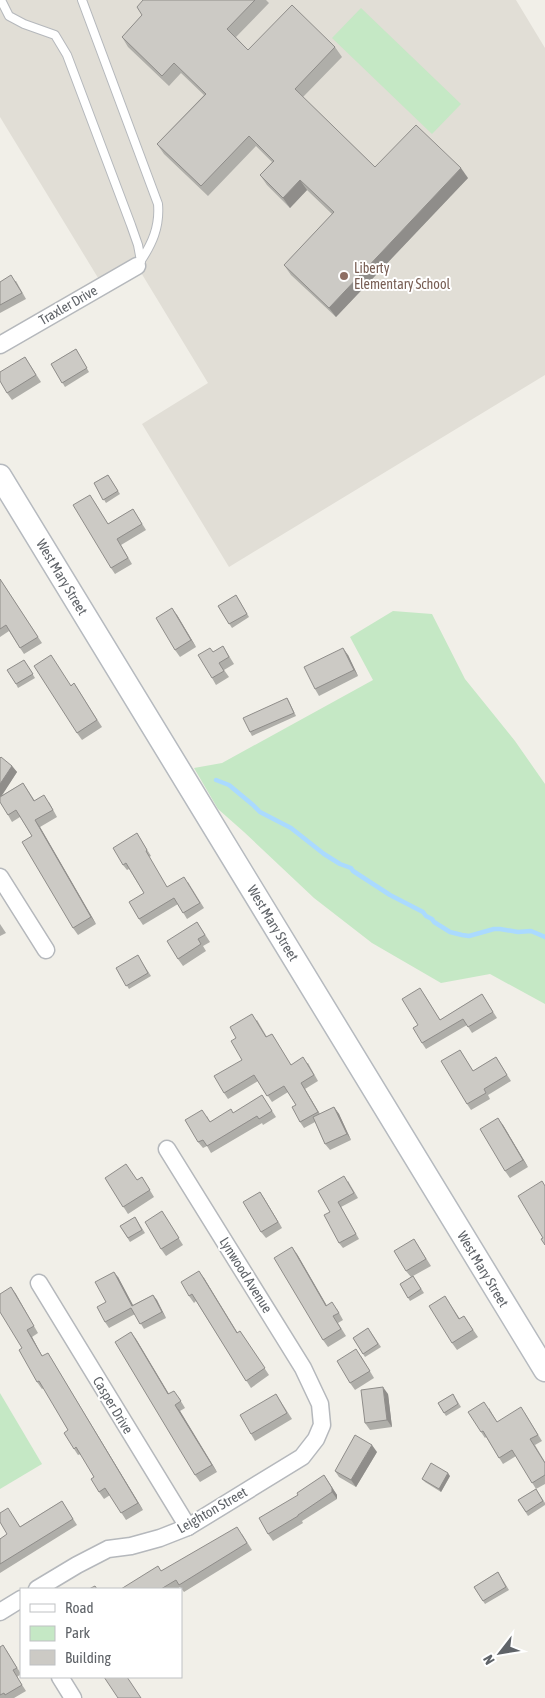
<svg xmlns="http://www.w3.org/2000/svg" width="545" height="1698" viewBox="0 0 545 1698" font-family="'Asap Condensed',sans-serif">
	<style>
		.education { fill: #e1ded6 }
		.green { fill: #c5e8c5 }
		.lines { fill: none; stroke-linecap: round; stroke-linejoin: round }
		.stream { stroke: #aadaff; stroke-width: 4.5 }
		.service-casing { stroke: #b5b8bc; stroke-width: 10 }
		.minor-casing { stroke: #b5b8bc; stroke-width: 19 }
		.secondary-casing { stroke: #b6babf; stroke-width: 25 }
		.service { stroke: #fff; stroke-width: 8 }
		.minor { stroke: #fff; stroke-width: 16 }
		.secondary { stroke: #fff; stroke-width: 22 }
		.wall { fill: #afaea9 }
		.shaded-wall { fill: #8f8d8a }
		.building { fill: #cccac5; stroke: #8f8d8a }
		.education-dot { fill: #8d6e63; stroke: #fff; stroke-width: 2 }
		.labels { text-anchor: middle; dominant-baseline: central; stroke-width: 4; stroke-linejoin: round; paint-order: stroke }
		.education-label { font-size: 14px; fill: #785e54; stroke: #fff; text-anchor: start }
		.street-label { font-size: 14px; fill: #5f6368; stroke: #fff }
	</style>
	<rect width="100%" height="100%" fill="#f1efe8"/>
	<polygon class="education" points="0,0 516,0 545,48 545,375 229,567 142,424 208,383 137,266 103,286 0,117"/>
	<g class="green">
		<polygon points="361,8 461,104 432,134 332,38"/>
		<polygon points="393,611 432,614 465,679 515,741 545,784 545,1004 490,974 441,983 372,943 314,898 244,832 218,809 194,768 222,763 373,680 350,637"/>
		<polygon points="0,1393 42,1464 0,1489"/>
	</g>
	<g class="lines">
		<polyline class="stream" points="216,780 229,785 253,805 260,812 291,828 324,854 340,864 351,868 353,871 390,895 423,912 426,916 432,919 434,922 450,932 462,935 469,936 494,929 500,929 518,932 531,931 545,937"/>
		<defs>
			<g id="service">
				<polyline points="1,0 9,16 24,24 55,35 67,55 131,225 138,245 141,261"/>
				<path d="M82,0l76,204c2,23 -6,40 -18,58"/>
			</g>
			<g id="minor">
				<polyline points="0,345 137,266"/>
				<polyline points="0,877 46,950"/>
				<polyline points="39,1283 188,1527"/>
				<polyline points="37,1589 77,1565 108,1549 131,1546 160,1538 188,1527 302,1457 316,1439 322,1425 320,1404 303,1368 167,1149"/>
				<polyline points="0,1612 21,1599"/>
				<polyline points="60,1677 73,1698"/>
			</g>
			<polyline id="secondary" points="0,476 545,1370"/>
		</defs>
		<use href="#service" class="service-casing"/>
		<use href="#minor" class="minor-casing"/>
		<use href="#secondary" class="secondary-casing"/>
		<use href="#service" class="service"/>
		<use href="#minor" class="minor"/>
		<use href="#secondary" class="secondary"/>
	</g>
	<g class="wall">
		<polygon points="143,0 266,0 269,3 236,37 248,50 335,47 342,57 303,97 375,167 468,178 336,317 291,275 284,265 332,214 307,190 290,208 267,185 260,175 272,162 256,146 208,196 164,154 157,144 204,95 181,73 169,86 128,47 122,37 142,15"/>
		<polygon points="16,281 26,299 0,313 0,282"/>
		<polygon points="76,349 89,372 65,387 51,364"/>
		<polygon points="25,357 41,382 12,400 7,393"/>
		<polygon points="108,475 120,494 106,503 94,483"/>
		<polygon points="94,501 108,524 133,509 146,530 121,545 132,564 115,574 111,568"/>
		<polygon points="0,579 42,643 24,654 9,631 0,637"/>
		<polygon points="236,595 249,617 232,628 218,606"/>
		<polygon points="177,615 196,647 180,657 175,650"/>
		<polygon points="223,646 234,664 224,670 229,677 216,685 212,678 213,652"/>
		<polygon points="348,655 358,676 319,696 315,689"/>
		<polygon points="24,660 35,678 18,688 16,684"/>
		<polygon points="74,683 102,727 82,740 77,733 71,685"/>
		<polygon points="287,698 289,701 296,716 252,736 250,732"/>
		<polygon points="0,758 12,766 17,772 1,796 23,783 35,801 49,802 57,817 40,827 96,924 78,935 73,928 32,836 20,817 12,822 8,815 0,796"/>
		<polygon points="137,833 151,856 149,857 167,887 188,882 204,908 187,919 178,904 143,925 139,919 144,893 129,869 127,870 123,865"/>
		<polygon points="197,922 210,942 203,946 206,951 183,966 178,959"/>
		<polygon points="0,924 6,933 0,936"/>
		<polygon points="140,959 151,976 129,989 116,968"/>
		<polygon points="424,994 440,1020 482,994 497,1018 472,1033 467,1025 426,1049 422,1043"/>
		<polygon points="257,1020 267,1037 272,1034 291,1065 308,1063 318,1081 305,1089 320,1114 334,1107 339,1114 351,1140 330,1150 325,1144 315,1122 304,1128 300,1122 296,1105 288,1092 272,1102 258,1081 228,1099 224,1093 242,1060 236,1038"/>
		<polygon points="460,1050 473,1071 496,1057 511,1081 488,1095 490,1099 471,1110 467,1104"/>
		<polygon points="262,1095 276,1117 263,1125 262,1123 211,1153 207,1146 203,1148 198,1142 207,1116 210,1122 234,1113"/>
		<polygon points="503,1125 528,1167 510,1178 505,1171"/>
		<polygon points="142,1177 154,1197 128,1214 105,1178 137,1180"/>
		<polygon points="348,1181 358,1198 341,1207 359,1239 343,1248 339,1243 330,1212"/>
		<polygon points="260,1192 282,1228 266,1238 261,1232"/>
		<polygon points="162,1211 183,1245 166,1256 161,1249"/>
		<polygon points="135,1217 145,1233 130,1242 120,1226"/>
		<polygon points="414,1239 431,1266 413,1276 424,1293 410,1301 400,1284 411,1277 406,1271"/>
		<polygon points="297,1254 327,1306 337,1309 343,1320 338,1323 346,1336 328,1347 323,1340"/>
		<polygon points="118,1277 133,1305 153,1295 166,1318 144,1329 135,1314 109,1328 105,1322 106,1302"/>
		<polygon points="204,1278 237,1333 240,1331 269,1375 251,1388 196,1301 194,1303 189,1296"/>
		<polygon points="11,1287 38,1333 32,1337 42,1356 52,1360 143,1510 126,1520 110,1495 104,1499 99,1492 94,1477 81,1454 78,1455 74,1449 68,1430 44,1388 42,1389 37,1382 22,1348"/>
		<polygon points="445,1296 460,1319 464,1316 478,1337 457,1350 452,1343"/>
		<polygon points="368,1328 381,1347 365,1357 353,1338"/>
		<polygon points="136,1339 169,1394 179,1398 185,1408 180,1411 217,1472 200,1482 195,1475"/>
		<polygon points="361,1356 374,1378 355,1390 350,1383"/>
		<polygon points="276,1394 292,1419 255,1441 251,1434"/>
		<polygon points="388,1394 392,1427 370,1430 365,1423"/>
		<polygon points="453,1394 461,1407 446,1416 438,1403"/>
		<polygon points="489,1408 497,1422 525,1413 542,1441 535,1445 545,1462 545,1484 536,1489 516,1456 503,1464 486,1437 485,1438 481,1432"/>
		<polygon points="377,1452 356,1487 339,1477 335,1471"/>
		<polygon points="324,1475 337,1495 337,1499 302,1521 303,1523 273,1541 268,1534 298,1495"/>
		<polygon points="450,1476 441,1492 425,1482 422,1479"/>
		<polygon points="536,1489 545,1503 545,1505 528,1516 518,1500"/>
		<polygon points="62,1501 77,1525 0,1573 0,1539"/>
		<polygon points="242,1534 252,1550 184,1592 180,1587 177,1589 121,1589"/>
		<polygon points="498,1572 509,1590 485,1604 474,1587"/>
		<polygon points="0,1647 7,1651 21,1674 17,1677 26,1691 14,1698 0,1698"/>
	</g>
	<g class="shaded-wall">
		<polygon points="461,168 468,178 336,317 329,308"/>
		<polygon points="300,180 307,190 290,208 283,198"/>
		<polygon points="172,608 177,615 196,647 191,640"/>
		<polygon points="343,648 348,655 358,676 354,670"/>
		<polygon points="12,766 17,772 1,797 0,796 0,784"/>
		<polygon points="35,820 40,827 96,924 91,917"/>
		<polygon points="301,1083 305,1089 322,1118 318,1112"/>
		<polygon points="334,1107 339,1114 351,1140 347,1134"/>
		<polygon points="498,1118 503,1125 528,1167 523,1160"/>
		<polygon points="260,1192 264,1198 282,1228 278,1222"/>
		<polygon points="292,1247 297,1254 331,1313 326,1306"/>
		<polygon points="199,1271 204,1278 242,1340 237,1333"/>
		<polygon points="114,1272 118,1277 136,1311 132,1306"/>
		<polygon points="11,1287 16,1294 38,1333 34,1326"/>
		<polygon points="153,1295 157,1300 166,1318 162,1312"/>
		<polygon points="27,1330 32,1337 46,1363 42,1356"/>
		<polygon points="131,1332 136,1339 173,1401 168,1394"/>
		<polygon points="48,1353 52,1360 143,1510 138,1503"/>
		<polygon points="383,1387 388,1394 392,1427 387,1420"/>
		<polygon points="175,1405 180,1411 217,1472 212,1465"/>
		<polygon points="372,1445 377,1452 356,1487 351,1480"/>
		<polygon points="448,1473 450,1476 441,1492 439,1489"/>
		<polygon points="324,1475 337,1495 337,1499 332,1492"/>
	</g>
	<g class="building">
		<polygon points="143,0 255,0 227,29 248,50 292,5 335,47 295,89 375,167 416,125 461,168 329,308 284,265 334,212 300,180 283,198 260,175 274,161 249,136 201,186 157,144 206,94 174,63 162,76 122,37 142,15 137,7"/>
		<polygon points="11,275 22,293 0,305 0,282"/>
		<polygon points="76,349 87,368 62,383 51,364"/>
		<polygon points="25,357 36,375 7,393 0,381 0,372"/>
		<polygon points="108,475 118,491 103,500 94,483"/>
		<polygon points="90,495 108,524 133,509 142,524 117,539 128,558 111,568 73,505"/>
		<polygon points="0,579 38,637 20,648 6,625 0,629"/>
		<polygon points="236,595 247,614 229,624 218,606"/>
		<polygon points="172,608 191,640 175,650 156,618"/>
		<polygon points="223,646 229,657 219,663 224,671 212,678 198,655 210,648 213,652"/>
		<polygon points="343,648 354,670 315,689 304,667"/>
		<polygon points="51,655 71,686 74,683 97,720 77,733 34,666"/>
		<polygon points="24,660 33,674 16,684 7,670"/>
		<polygon points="287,698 294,713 250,732 243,718"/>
		<polygon points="1,757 12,766 0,784 0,758"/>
		<polygon points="23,783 34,801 44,795 53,810 35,820 91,917 73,928 22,842 32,836 16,810 8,815 0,802 0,797"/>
		<polygon points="137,833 147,850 146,851 167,887 184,877 200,903 183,913 174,898 139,919 129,902 144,893 126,863 123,865 113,848"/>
		<polygon points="197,922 205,935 198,939 201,944 178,959 167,941"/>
		<polygon points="138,955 148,973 126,986 116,968"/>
		<polygon points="420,988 440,1020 482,994 493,1012 468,1027 463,1019 422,1043 413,1028 418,1025 402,999"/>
		<polygon points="252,1014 266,1037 272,1034 291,1065 303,1057 314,1075 301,1083 318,1112 300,1122 292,1107 296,1105 284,1086 267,1096 254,1075 224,1093 214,1076 242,1060 231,1041 236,1038 230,1027"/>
		<polygon points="460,1050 473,1071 496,1057 507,1075 484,1089 486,1093 467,1104 441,1061"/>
		<polygon points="262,1095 272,1111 259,1119 257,1116 207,1146 203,1140 198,1142 185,1120 202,1110 210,1122 231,1109 233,1113"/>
		<polygon points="334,1107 347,1134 325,1144 313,1117"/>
		<polygon points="498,1118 523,1160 505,1171 480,1129"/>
		<polygon points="126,1164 137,1180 142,1177 150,1190 123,1207 105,1178"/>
		<polygon points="344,1176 354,1193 338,1202 356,1234 339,1243 324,1215 330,1212 318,1191"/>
		<polygon points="542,1181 545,1186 545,1245 541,1239 543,1238 518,1196"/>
		<polygon points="260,1192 278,1222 261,1232 243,1202"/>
		<polygon points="162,1211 179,1238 161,1249 145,1222"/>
		<polygon points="135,1217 142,1230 128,1238 120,1226"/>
		<polygon points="414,1239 426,1259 406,1271 394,1251"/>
		<polygon points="292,1247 326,1306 332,1302 339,1313 333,1316 341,1329 323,1340 274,1258"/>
		<polygon points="199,1271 237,1333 240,1331 265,1368 246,1381 192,1294 189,1296 181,1282"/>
		<polygon points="114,1272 132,1306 153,1295 162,1312 140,1324 131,1308 105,1322 97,1307 106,1302 95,1282"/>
		<polygon points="413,1276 421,1289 408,1298 400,1284"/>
		<polygon points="11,1287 34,1326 27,1330 42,1356 48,1353 138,1503 121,1513 105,1488 99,1492 91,1479 94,1477 76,1447 74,1449 64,1433 68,1430 39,1381 37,1382 19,1350 22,1348 0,1312 0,1294"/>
		<polygon points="445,1296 459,1319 464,1316 473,1330 452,1343 429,1306"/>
		<polygon points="368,1328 378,1344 363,1354 353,1338"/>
		<polygon points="131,1332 168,1394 174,1391 181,1401 175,1405 212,1465 195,1475 115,1342"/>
		<polygon points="356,1349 370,1371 350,1383 337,1361"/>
		<polygon points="383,1387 387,1420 365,1423 361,1390"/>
		<polygon points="276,1394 287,1413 251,1434 240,1415"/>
		<polygon points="453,1394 458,1404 444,1413 438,1403"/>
		<polygon points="484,1402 497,1422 521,1407 538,1435 530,1439 545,1463 545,1475 532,1483 512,1450 499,1458 483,1431 481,1432 468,1412"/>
		<polygon points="355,1435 372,1445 351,1480 335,1471"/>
		<polygon points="431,1463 448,1473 439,1489 422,1479"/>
		<polygon points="324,1475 332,1488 332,1492 298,1515 298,1516 268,1534 259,1518 298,1495 297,1493"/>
		<polygon points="536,1489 543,1501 526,1512 518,1500"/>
		<polygon points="62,1501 73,1519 0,1564 0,1539 7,1534 0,1522 0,1513 8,1508 20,1527"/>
		<polygon points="237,1527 247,1543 179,1585 176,1580 161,1589 121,1589 158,1566 161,1571"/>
		<polygon points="498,1572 506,1587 483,1601 474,1587"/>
		<polygon points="95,1586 97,1589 89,1589"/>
		<polygon points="3,1645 17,1668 13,1670 22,1685 5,1695 4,1693 0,1695 0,1647"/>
		<polygon points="104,1677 127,1677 141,1698 118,1698"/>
	</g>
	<circle class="education-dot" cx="344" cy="276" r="5"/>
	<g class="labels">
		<g class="education-label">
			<text x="354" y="268">Liberty<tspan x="354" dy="16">Elementary School</tspan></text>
		</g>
		<g class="street-label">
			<text transform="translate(68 305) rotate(-30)">Traxler Drive</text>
			<text transform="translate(62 577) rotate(59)">West Mary Street</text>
			<text transform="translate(273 923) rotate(59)">West Mary Street</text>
			<text transform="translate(483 1269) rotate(59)">West Mary Street</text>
			<text transform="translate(246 1275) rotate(58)">Lynwood Avenue</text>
			<text transform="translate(113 1405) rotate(59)">Casper Drive</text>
			<text transform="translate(212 1510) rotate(-30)">Leighton Street</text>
		</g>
	</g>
	<rect x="20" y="1588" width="162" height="90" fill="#ffffff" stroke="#bfc1c3"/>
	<rect x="30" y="1604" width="25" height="8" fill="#ffffff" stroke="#bfc1c3"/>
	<text x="65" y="1613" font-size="15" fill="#5f6368">Road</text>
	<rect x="30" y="1626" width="25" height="15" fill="#c5e8c5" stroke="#bfc1c3"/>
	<text x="65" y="1638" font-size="15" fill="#5f6368">Park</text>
	<rect x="30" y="1650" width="25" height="15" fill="#cccac5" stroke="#bfc1c3"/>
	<text x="65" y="1663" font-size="15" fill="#5f6368">Building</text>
	<g transform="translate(500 1653) rotate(239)" stroke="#ffffff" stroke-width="4" paint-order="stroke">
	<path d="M0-4L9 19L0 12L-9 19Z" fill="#5f6368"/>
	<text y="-8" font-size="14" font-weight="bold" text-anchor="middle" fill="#5f6368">N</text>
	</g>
</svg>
